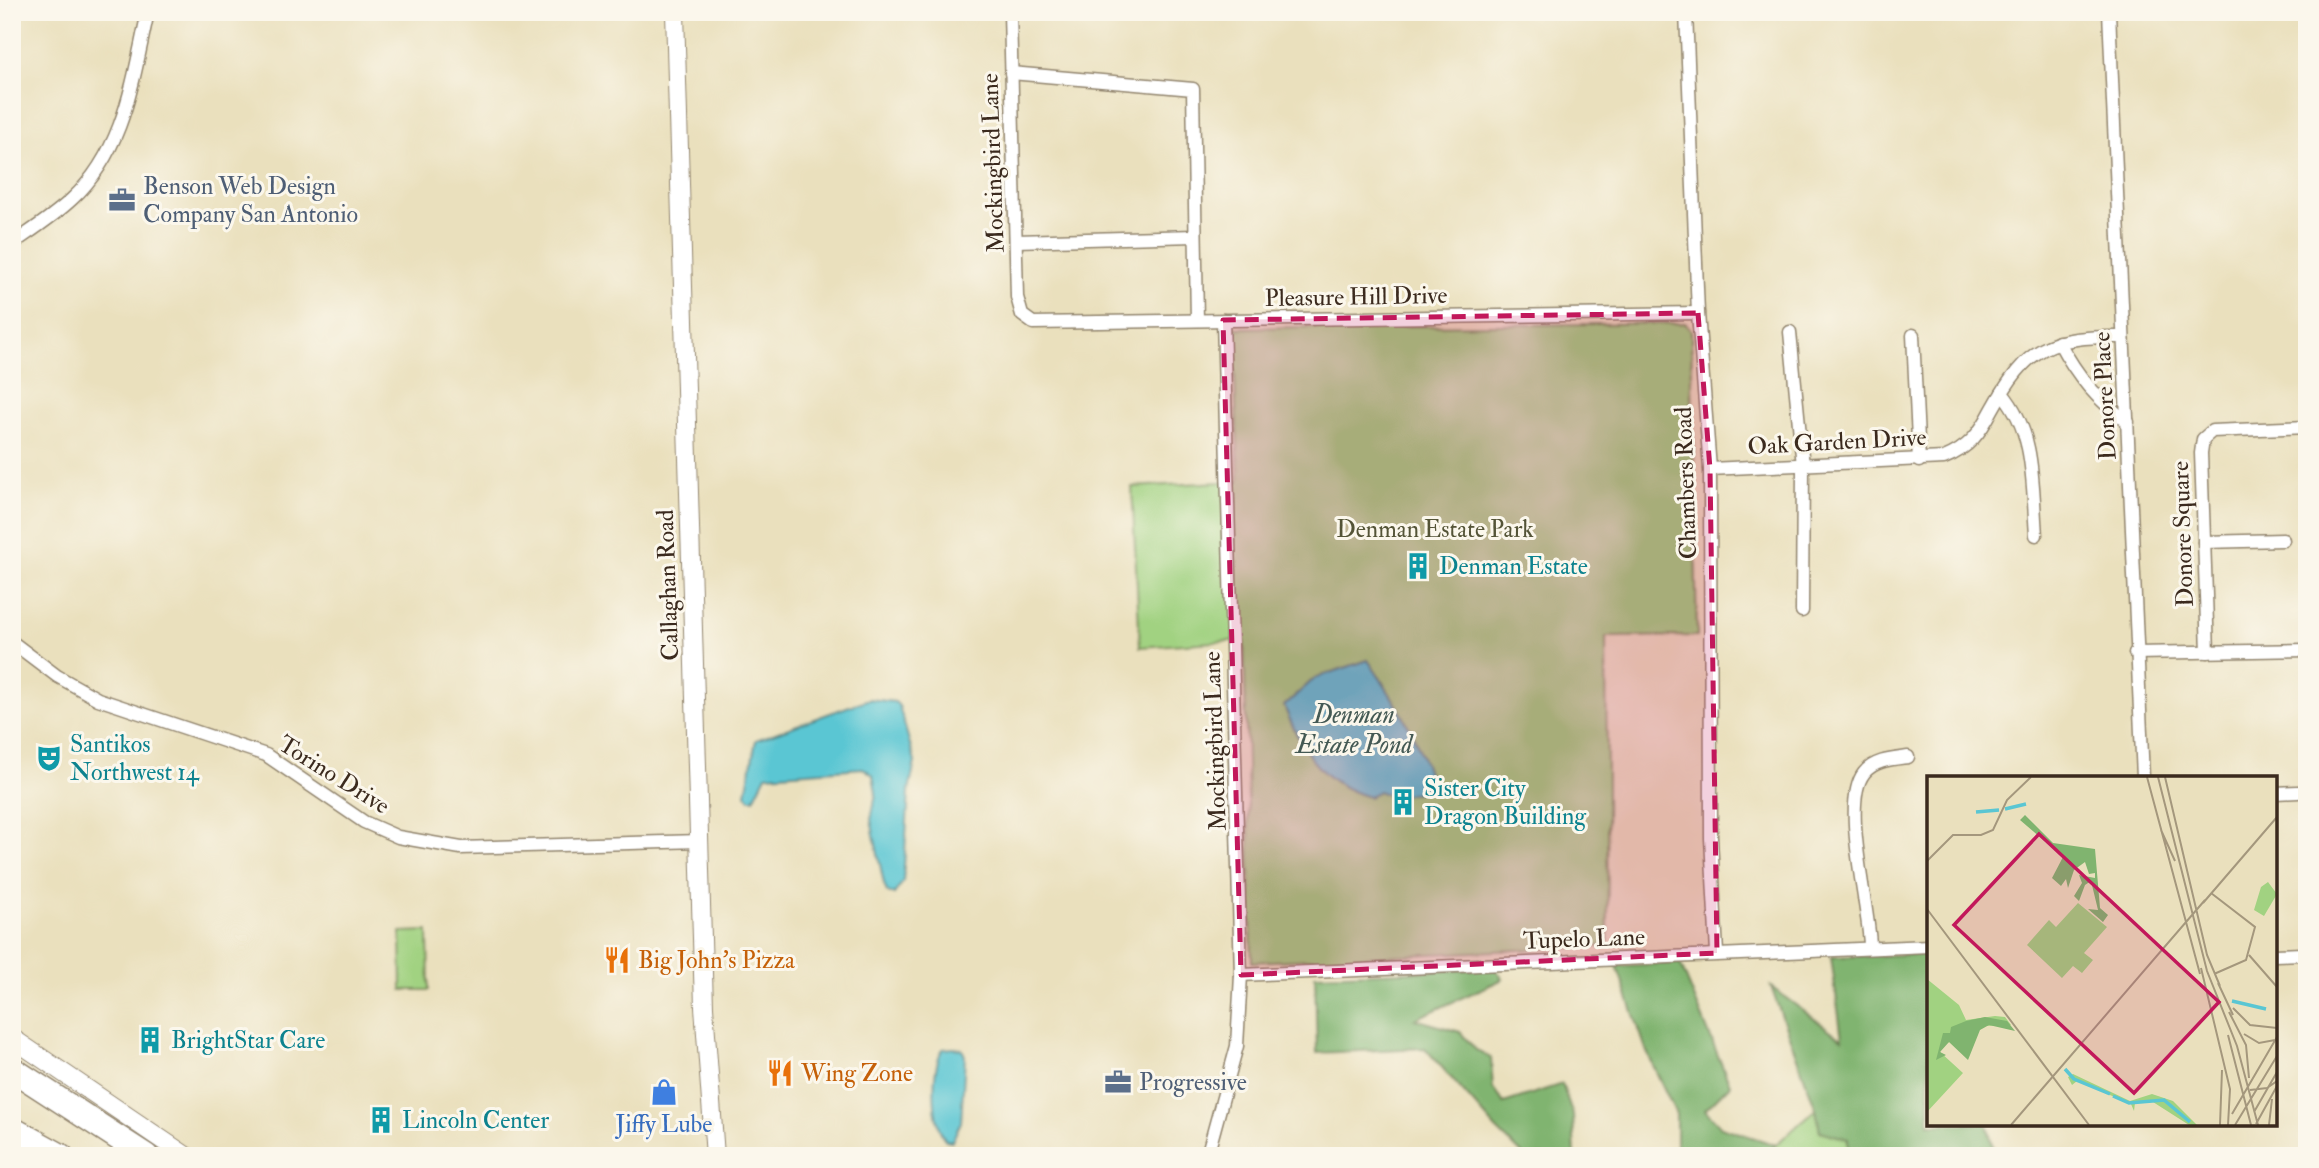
<svg xmlns="http://www.w3.org/2000/svg" width="2319" height="1168" viewBox="0 0 2319 1168" font-family="'IM FELL Double Pica',serif">
	<style>
		.green { fill: #a1d281; stroke: #6e7e50; stroke-width: 2 }
		.forest { fill: #80b46f; stroke: #5e6f46; stroke-width: 2 }
		.water { fill: #5ac6d3; stroke: #4a7878; stroke-width: 2 }
		.lines { fill: none; stroke-linecap: round; stroke-linejoin: round }
		.minor-casing { stroke: #92856e; stroke-width: 15 }
		.secondary-casing { stroke: #92856e; stroke-width: 20 }
		.motorway-casing { stroke: #92856e; stroke-width: 27 }
		.minor { stroke: #fff; stroke-width: 12 }
		.secondary { stroke: #fff; stroke-width: 18 }
		.motorway { stroke: #fff; stroke-width: 24 }
		.marked { fill: #c2185b; fill-opacity: 0.2; stroke: #c2185b; stroke-width: 5; stroke-dasharray: 14 9; stroke-linejoin: round }
		.labels { text-anchor: middle; dominant-baseline: central; stroke-width: 6; stroke-linejoin: round; paint-order: stroke }
		.street-label { font-size: 24px; fill: #3b2a1e; stroke: #fbf7ec }
		.service-label { font-size: 24px; fill: #4e5e75; stroke: #fbf7ec; text-anchor: start }
		.park-label { font-size: 24px; fill: #545437; stroke: #fbf7ec }
		.culture-label { font-size: 24px; fill: #0d838f; stroke: #fbf7ec; text-anchor: start }
		.food-label { font-size: 24px; fill: #c56008; stroke: #fbf7ec; text-anchor: start }
		.shop-label { font-size: 24px; fill: #366cbe; stroke: #fbf7ec }
		.water-label { font-size: 26px; font-style: italic; fill: #445954; stroke: #fbf7ec }
		.inset-river { fill: none; stroke: #5ac6d3; stroke-width: 3.5 }
		.inset-road { fill: none; stroke: #a4977d; stroke-width: 2 }
		.view { fill: #c2185b; fill-opacity: 0.15; stroke: #c2185b; stroke-width: 3.5 }
		.inset-edge { fill: none; stroke: #3b2a1e; stroke-width: 3.5 }
	</style>
	<rect width="100%" height="100%" fill="#fbf7ec"/>
	<filter id="ink" filterUnits="userSpaceOnUse"><feTurbulence type="fractalNoise" baseFrequency=".0143" numOctaves="2"/><feDisplacementMap in="SourceGraphic" scale="14" xChannelSelector="R" yChannelSelector="G"/><feConvolveMatrix kernelMatrix="1 2 1 2 8 2 1 2 1" color-interpolation-filters="sRGB"/></filter>
	<filter id="wash" filterUnits="userSpaceOnUse"><feTurbulence type="fractalNoise" baseFrequency=".00686" numOctaves="4" result="noise"/><feDisplacementMap in="SourceGraphic" scale="28" xChannelSelector="R" yChannelSelector="G"/><feGaussianBlur stdDeviation="1.57" result="paint"/><feColorMatrix in="noise" values="0 0 0 0 0 0 0 0 0 0 0 0 0 0 0 0 0 1.4 0 .05"/><feComposite in="paint" operator="in"/></filter>
	<g filter="url(#wash)">
		<rect width="100%" height="100%" fill="#eae0bd"/>
		<g class="green">
			<polygon points="1685,323 1691,330 1697,636 1606,637 1608,946 1252,962 1244,640 1140,647 1132,487 1239,481 1233,328"/>
			<polygon points="428,931 429,990 402,990 401,932"/>
			<polygon points="1816,1109 1820,1131 1848,1139 1849,1156 1763,1156"/>
		</g>
		<g class="forest">
			<polygon points="1929,954 1929,1124 1987,1124 1995,1156 1849,1156 1848,1139 1820,1131 1816,1109 1771,987 1842,1039 1831,957"/>
			<polygon points="1680,963 1730,1085 1705,1110 1721,1127 1776,1145 1763,1156 1676,1156 1676,1114 1647,1052 1617,966"/>
			<polygon points="1495,969 1503,979 1415,1019 1460,1032 1476,1050 1491,1058 1493,1088 1504,1103 1562,1084 1573,1115 1575,1156 1524,1156 1496,1129 1425,1048 1317,1053 1315,975"/>
		</g>
		<g class="water">
			<path d="M1368,660c26,39 49,74 62,120l-7,11 -30,6 -15,-6 -9,6c-50,-14 -67,-47 -85,-91l31,-28z"/>
			<polygon points="869,699 895,702 899,706 915,762 909,791 903,882 894,894 887,892 884,884 871,820 876,793 873,775 863,768 766,775 754,799 750,799 746,794 756,740"/>
			<path d="M954,1048l8,1 3,7 -4,66 -9,19 -6,-1c-15,-14 -15,-76 -3,-91z"/>
		</g>
	</g>
	<g filter="url(#ink)">
		<g class="lines">
			<defs>
				<g id="minor">
					<polyline points="1010,12 1017,297 1022,315 1033,323 1698,313"/>
					<polyline points="1686,12 1698,313 1710,469 1711,838 1717,953"/>
					<polyline points="2109,12 2143,778"/>
					<polyline points="1011,73 1193,89 1197,320"/>
					<polyline points="1016,241 1195,236"/>
					<path d="M12,244c20,-14 42,-28 60,-45 53,-49 61,-121 76,-187"/>
					<polyline points="1790,332 1803,466 1802,611"/>
					<polyline points="1913,335 1919,461"/>
					<path d="M2059,342c18,34 38,58 69,80"/>
					<path d="M2002,393c34,40 30,92 34,142"/>
					<path d="M1710,469l234,-11c25,-10 36,-25 48,-48 35,-64 58,-74 130,-73"/>
					<polyline points="2204,542 2283,540"/>
					<polyline points="12,642 57,676 98,699 266,755 364,822 398,837 461,848 700,841"/>
					<polyline points="2208,652 2201,453 2203,439 2212,431 2307,427"/>
					<polyline points="2135,653 2307,650"/>
					<polyline points="2275,793 2298,792"/>
					<path d="M1870,947c0,-38 -30,-144 -6,-174 10,-13 29,-14 44,-16"/>
					<polyline points="2275,955 2301,954"/>
					<polyline points="1241,975 1929,946"/>
					<polyline points="1207,1156 1237,1046 1241,975 1223,320"/>
				</g>
				<g id="secondary">
					<polyline points="675,12 704,1007 715,1156"/>
					<polyline points="12,1038 186,1156"/>
				</g>
				<g id="motorway">
					<polyline points="12,1069 146,1156"/>
					<polyline points="12,1129 61,1156"/>
					<polyline points="12,1150 26,1156"/>
				</g>
			</defs>
			<use href="#minor" class="minor-casing"/>
			<use href="#secondary" class="secondary-casing"/>
			<use href="#motorway" class="motorway-casing"/>
			<use href="#minor" class="minor"/>
			<use href="#secondary" class="secondary"/>
			<use href="#motorway" class="motorway"/>
		</g>
	</g>
	<path class="marked" d="M1698,313l12,156 7,484 -476,22 -18,-655z"/>
	<defs>
		<symbol id="office-bare" viewBox="-9 -9 18 18"><path d="M-6-3h4V-5.5h4V-3h4V5H-6ZM-1-4.5V-3h2v-1.5ZM-6 0V1H6V0Z" fill="#5c6f8a" stroke="#fbf7ec" stroke-width="2.5" paint-order="stroke"/></symbol>
		<symbol id="building-bare" viewBox="-9 -9 18 18"><path d="M-4-6H4V6H1V3H-1V6H-4ZM-2.5-4.3h1.7v1.8h-1.7ZM.8-4.3h1.7v1.8H.8ZM-2.5-1h1.7V.8h-1.7ZM.8-1h1.7V.8H.8Z" fill="#0f9aa8" stroke="#fbf7ec" stroke-width="2.5" paint-order="stroke"/></symbol>
		<symbol id="theatre-bare" viewBox="-9 -9 18 18"><path d="M-5-5.5Q0-4 5-5.5V0Q5 5 0 6Q-5 5-5 0ZM-3.3-2.5H-1v1.5H-3.3ZM1-2.5H3.3v1.5H1ZM-2.8 1Q0 5.5 2.8 1Z" fill="#0f9aa8" stroke="#fbf7ec" stroke-width="2.5" paint-order="stroke"/></symbol>
		<symbol id="restaurant-bare" viewBox="-9 -9 18 18"><path d="M-5-6h1v4h1v-4h1v4h1v-4h1v5L-1.5 .5V6h-2V.5L-5-1ZM5-6V6H3V1.5H1.5Q1.5-4 5-6Z" fill="#e8710a" stroke="#fbf7ec" stroke-width="2.5" paint-order="stroke"/></symbol>
		<symbol id="shop-bare" viewBox="-9 -9 18 18"><path d="M-5-2.5h2.3a2.7 3.5 0 0 1 5.4 0H5L5.5 6h-11ZM-1.5-2.5h3a1.5 2.3 0 0 0-3 0Z" fill="#3f7fe0" stroke="#fbf7ec" stroke-width="2.5" paint-order="stroke"/></symbol>
	</defs>
	<g fill-rule="evenodd">
		<use href="#office-bare" x="103" y="181" width="38" height="38"/>
		<use href="#building-bare" x="1399" y="547" width="38" height="38"/>
		<use href="#theatre-bare" x="30" y="739" width="38" height="38"/>
		<use href="#building-bare" x="1384" y="783" width="38" height="38"/>
		<use href="#restaurant-bare" x="598" y="941" width="38" height="38"/>
		<use href="#building-bare" x="131" y="1021" width="38" height="38"/>
		<use href="#restaurant-bare" x="761" y="1054" width="38" height="38"/>
		<use href="#office-bare" x="1099" y="1063" width="38" height="38"/>
		<use href="#shop-bare" x="645" y="1073" width="38" height="38"/>
		<use href="#building-bare" x="362" y="1101" width="38" height="38"/>
	</g>
	<g class="labels">
		<g class="street-label">
			<text transform="translate(993 163) rotate(-92)">Mockingbird Lane</text>
			<text transform="translate(1356 297) rotate(-1)">Pleasure Hill Drive</text>
			<text transform="translate(2105 396) rotate(-93)">Donore Place</text>
			<text transform="translate(1837 442) rotate(-3)">Oak Garden Drive</text>
			<text transform="translate(1686 483) rotate(-92)">Chambers Road</text>
			<text transform="translate(2183 534) rotate(-92)">Donore Square</text>
			<text transform="translate(668 585) rotate(-92)">Callaghan Road</text>
			<text transform="translate(1215 741) rotate(-92)">Mockingbird Lane</text>
			<text transform="translate(334 775) rotate(32)">Torino Drive</text>
			<text transform="translate(1584 939) rotate(-2)">Tupelo Lane</text>
		</g>
		<g class="service-label">
			<text x="143" y="186">Benson Web Design<tspan x="143" dy="28">Company San Antonio</tspan></text>
			<text x="1139" y="1082">Progressive</text>
		</g>
		<g class="park-label">
			<text x="1435" y="529">Denman Estate Park</text>
		</g>
		<g class="culture-label">
			<text x="1439" y="566">Denman Estate</text>
			<text x="70" y="744">Santikos<tspan x="70" dy="28">Northwest 14</tspan></text>
			<text x="1424" y="788">Sister City<tspan x="1424" dy="28">Dragon Building</tspan></text>
			<text x="171" y="1040">BrightStar Care</text>
			<text x="402" y="1120">Lincoln Center</text>
		</g>
		<g class="food-label">
			<text x="638" y="960">Big John's Pizza</text>
			<text x="801" y="1073">Wing Zone</text>
		</g>
		<g class="shop-label">
			<text x="664" y="1124">Jiffy Lube</text>
		</g>
		<g class="water-label">
			<text x="1354" y="715">Denman<tspan x="1354" dy="30">Estate Pond</tspan></text>
		</g>
	</g>
	<g transform="translate(1927 776)">
		<rect width="350" height="350" fill="#eae0bd"/>
		<path d="M341,106l9,12 -13,22 -10,-6 7,-23zM151,127l29,24 -23,26 9,7 -11,13 -9,-7 -11,12 -35,-33 22,-25 7,7zM0,203l32,26 7,15 29,-4 10,1 6,8 -27,1 -39,18 -5,8 23,21 -36,39zM146,298l57,27 22,-7 21,7 24,24h-8l-36,-23 -18,1 -1,8 -3,-7 -54,-23 -5,4 -4,-8z" fill="#a1d281"/>
		<path d="M98,39l28,28 42,6 5,59 8,7 -5,7 -15,-13 10,1 -7,-29 -6,4 -6,16 -5,-5 8,-13 -3,-8 16,3v-5l-6,1 -4,-12 -11,8 -6,18 -2,-9 -5,7 -9,-8 11,-21 -43,-37zM58,241l22,4 8,10 -26,-6 -9,5 -12,30 -19,-18 -9,10 6,3 -10,5 7,-27h7l1,-6 15,-6z" fill="#80b46f"/>
		<path class="inset-river" d="M78,33l21,-5M49,36l23,-2M305,225l34,8M138,293l9,10 36,15M186,320l16,7 35,-3 26,22"/>
		<path class="inset-road" d="M220,1l53,197M231,1l49,194 30,75 21,79M238,1l42,178 13,31M234,54l14,31M0,85l26,-26h28l12,-5 14,-30 24,-23M284,117l44,34 -9,33 -32,14M276,127l74,-86M0,133l162,216M322,179l28,32M274,192l29,121 -2,36M291,207l15,32M306,232l17,17 27,3M302,236l17,33 3,33M317,258l15,9 16,-3M301,259l23,90M323,314l17,-2 10,-7M327,336l23,-40M305,338l45,-77M329,348l21,-38M84,349l194,-225M293,349l2,-55M308,349l42,-69M342,349l3,-26"/>
		<path class="view" d="M112,58l180,168 -85,91 -180,-168z"/>
		<rect width="350" height="350" class="inset-edge"/>
	</g>
	<rect width="2319" height="1168" fill="none" stroke="#fbf7ec" stroke-width="42"/>
</svg>
